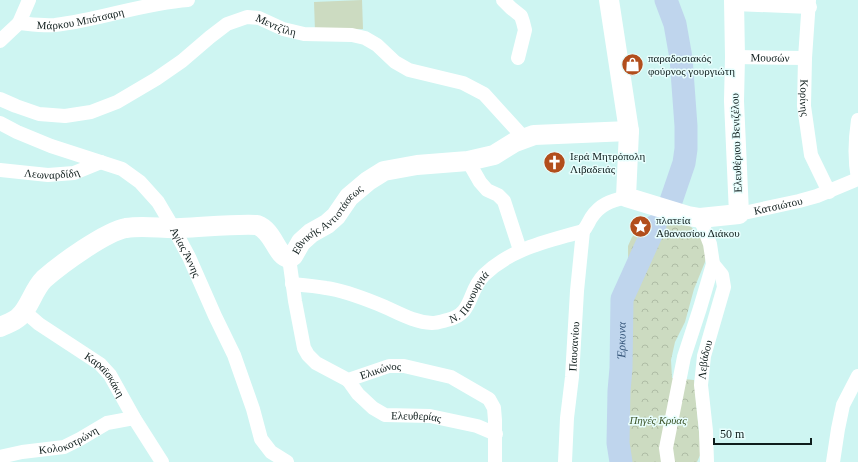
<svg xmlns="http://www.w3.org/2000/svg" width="858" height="462" viewBox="0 0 858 462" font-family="'Times New Roman',serif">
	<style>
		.park { fill: url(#park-crowns) }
		.garden { fill: #ccdbc1 }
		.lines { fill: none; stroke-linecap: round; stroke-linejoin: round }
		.river { stroke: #bfd5ed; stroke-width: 23 }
		.minor { stroke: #fff; stroke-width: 14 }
		.secondary { stroke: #fff; stroke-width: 20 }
		.labels { text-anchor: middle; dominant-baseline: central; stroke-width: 3; stroke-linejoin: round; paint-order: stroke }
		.street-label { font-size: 11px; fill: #0f1d1c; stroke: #e8fefd }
		.poi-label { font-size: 11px; fill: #0f1d1c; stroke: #e8fefd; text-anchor: start }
		.park-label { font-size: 11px; font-style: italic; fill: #40582d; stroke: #e8fefd }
		.water-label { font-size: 12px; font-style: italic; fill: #335478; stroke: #e8fefd }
	</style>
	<defs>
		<pattern id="park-crowns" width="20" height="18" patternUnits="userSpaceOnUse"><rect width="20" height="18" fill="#ccdbc1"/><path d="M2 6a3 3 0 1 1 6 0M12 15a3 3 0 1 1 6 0" fill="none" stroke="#aebca5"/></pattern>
	</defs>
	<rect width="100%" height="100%" fill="#cef5f2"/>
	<path class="park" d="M667,219l23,7 18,17 -3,19 -11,27 -9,33 -10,20 -4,18 1,18 22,2 7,73 -4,9h-80c-8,-44 9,-89 12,-134 2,-27 -1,-55 -1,-82l4,-9 5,-5z"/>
	<polygon class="garden" points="362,0 363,29 315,31 314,2"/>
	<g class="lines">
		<g class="river">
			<polyline points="666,0 675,24 681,58 686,126 686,149 684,163 671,201"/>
			<path id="s1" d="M621,462l-3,-19 1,-52 2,-23 1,-69 33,-73"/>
		</g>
		<g class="minor">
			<polyline points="503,0 511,8 521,16 523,22 525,30 518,58"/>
			<path id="s2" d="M809,0l-4,58 -1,48 7,49 18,37"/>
			<polyline points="734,4 810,7"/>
			<path id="s3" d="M19,23c11,1 24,3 36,2 45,-5 88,-22 133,-25"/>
			<polyline points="0,41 19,23 29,0"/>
			<path id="s4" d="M735,57l70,1"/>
			<path id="s5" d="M0,99l16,7 23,8 26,2 26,-4 26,-10 39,-23 26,-18 28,-24 17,-13 20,-7 12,1 24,11 21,5 48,1 13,3 12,7 18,17 14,8 54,13 21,11 40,44"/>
			<path id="s6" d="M0,123l17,9 34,14 71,23 18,13 18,20 16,27 15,28 26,59 19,39 19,54 8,30 10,13 16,10"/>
			<polyline points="468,161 480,182 487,190 498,195 504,201 520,250"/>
			<path id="s7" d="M0,170l48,5 26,-2 27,-11"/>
			<path d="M858,179c-4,-21 -3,-39 0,-59"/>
			<path id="s8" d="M739,214l60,-13 18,-5 41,-17"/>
			<path id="s9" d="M289,258l6,43 9,47 4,7 8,8 32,17 41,-14h15l47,11 38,22 5,9 1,12v42"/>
			<path id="s10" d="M292,284c11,1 23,2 34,4 15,2 37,10 52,16 18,7 34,18 54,19 5,0 11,-2 15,-3 27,-6 20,-28 37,-45 28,-27 62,-33 99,-44 4,-4 5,-8 8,-13 9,-14 20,-17 35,-21"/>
			<path id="s11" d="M24,311l15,13 61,40 10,11 24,43 28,44"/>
			<path id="s12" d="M348,380l10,14 15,14 12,7 45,1 47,10 19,8"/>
			<path id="s13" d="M0,457l22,-5 42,-5 16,-8 27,-16 27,-5"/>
			<path id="s14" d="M565,462l2,-44 5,-41 5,-86 6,-60"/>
			<polyline points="668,462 666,448 684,357 700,308 713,264 710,244 700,218"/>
			<path id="s15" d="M707,462l-1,-31 -5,-46 3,-29 20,-69 -2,-12 -9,-11"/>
			<polyline points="833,462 838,429 843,405 858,376"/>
		</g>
		<g class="secondary">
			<polyline points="609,0 629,131 626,197 688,216 700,218 739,214 734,101 735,57 734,0"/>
			<path id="s16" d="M0,327c6,-3 14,-5 19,-10 11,-10 14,-27 25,-38 17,-15 61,-47 82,-51 19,-3 37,1 55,0 25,-1 51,-4 76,-3 17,6 19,31 32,33l4,-2 8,-14 10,-9 16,-9 9,-8 13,-19 19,-16 16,-10 33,-6 51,-4 26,-6 21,-13 19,-7 95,-4"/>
		</g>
	</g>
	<defs>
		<symbol id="shop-disc" viewBox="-11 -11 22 22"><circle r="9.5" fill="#b24e1c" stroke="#e8fefd"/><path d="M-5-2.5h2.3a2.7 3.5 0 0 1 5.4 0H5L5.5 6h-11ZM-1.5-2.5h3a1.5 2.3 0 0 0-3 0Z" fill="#fff"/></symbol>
		<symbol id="church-disc" viewBox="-11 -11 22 22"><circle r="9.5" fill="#b24e1c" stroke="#e8fefd"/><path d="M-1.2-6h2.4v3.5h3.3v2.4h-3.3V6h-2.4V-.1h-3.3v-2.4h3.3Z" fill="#fff"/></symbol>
		<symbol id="sight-disc" viewBox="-11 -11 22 22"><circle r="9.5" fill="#b24e1c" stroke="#e8fefd"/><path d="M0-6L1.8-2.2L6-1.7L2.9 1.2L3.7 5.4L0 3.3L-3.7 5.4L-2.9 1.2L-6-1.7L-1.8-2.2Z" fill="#fff"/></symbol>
	</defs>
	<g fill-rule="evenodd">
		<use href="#shop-disc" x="620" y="52" width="25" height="25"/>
		<use href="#church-disc" x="542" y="150" width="25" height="25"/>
		<use href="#sight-disc" x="628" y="214" width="25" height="25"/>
	</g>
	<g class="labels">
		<g class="street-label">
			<text stroke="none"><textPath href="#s3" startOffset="62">Μάρκου Μπότσαρη</textPath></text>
			<text stroke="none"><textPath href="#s5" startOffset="309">Μεντζίλη</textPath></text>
			<text stroke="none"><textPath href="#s4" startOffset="35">Μουσών</textPath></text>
			<text stroke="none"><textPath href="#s2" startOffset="98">Κορίνης</textPath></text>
			<text transform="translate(736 143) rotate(-92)">Ελευθέριου Βενιζέλου</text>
			<text stroke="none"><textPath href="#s7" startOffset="52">Λεωναρδίδη</textPath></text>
			<text stroke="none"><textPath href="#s8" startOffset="40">Κατσιώτου</textPath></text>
			<text stroke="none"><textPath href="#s16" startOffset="398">Εθνικής Αντιστάσεως</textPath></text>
			<text stroke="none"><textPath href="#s6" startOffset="237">Αγίας Άννης</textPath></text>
			<text stroke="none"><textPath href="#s10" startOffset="195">Ν. Πανουργιά</textPath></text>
			<text stroke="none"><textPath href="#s14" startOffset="116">Παυσανίου</textPath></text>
			<text stroke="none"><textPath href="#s15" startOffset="103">Λεβάδου</textPath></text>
			<text stroke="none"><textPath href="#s9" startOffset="181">Ελικώνος</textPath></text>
			<text stroke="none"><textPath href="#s11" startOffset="104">Καραϊσκάκη</textPath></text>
			<text stroke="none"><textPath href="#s12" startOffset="83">Ελευθερίας</textPath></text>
			<text stroke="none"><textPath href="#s13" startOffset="71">Κολοκοτρώνη</textPath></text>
		</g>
		<g class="poi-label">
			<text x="648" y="58">παραδοσιακός<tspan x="648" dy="13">φούρνος γουργιώτη</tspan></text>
			<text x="570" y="156">Ιερά Μητρόπολη<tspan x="570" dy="13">Λιβαδειάς</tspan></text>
			<text x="656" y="220">πλατεία<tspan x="656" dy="13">Αθανασίου Διάκου</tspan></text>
		</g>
		<g class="park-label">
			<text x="658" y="420">Πηγές Κρύας</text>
		</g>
		<g class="water-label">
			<text stroke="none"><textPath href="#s1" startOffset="122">Έρκυνα</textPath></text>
		</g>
	</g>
	<path d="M714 438v6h97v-6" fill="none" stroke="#0f1d1c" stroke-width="2"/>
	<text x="720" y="438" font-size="12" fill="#0f1d1c" stroke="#e8fefd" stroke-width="3" paint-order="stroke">50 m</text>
</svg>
